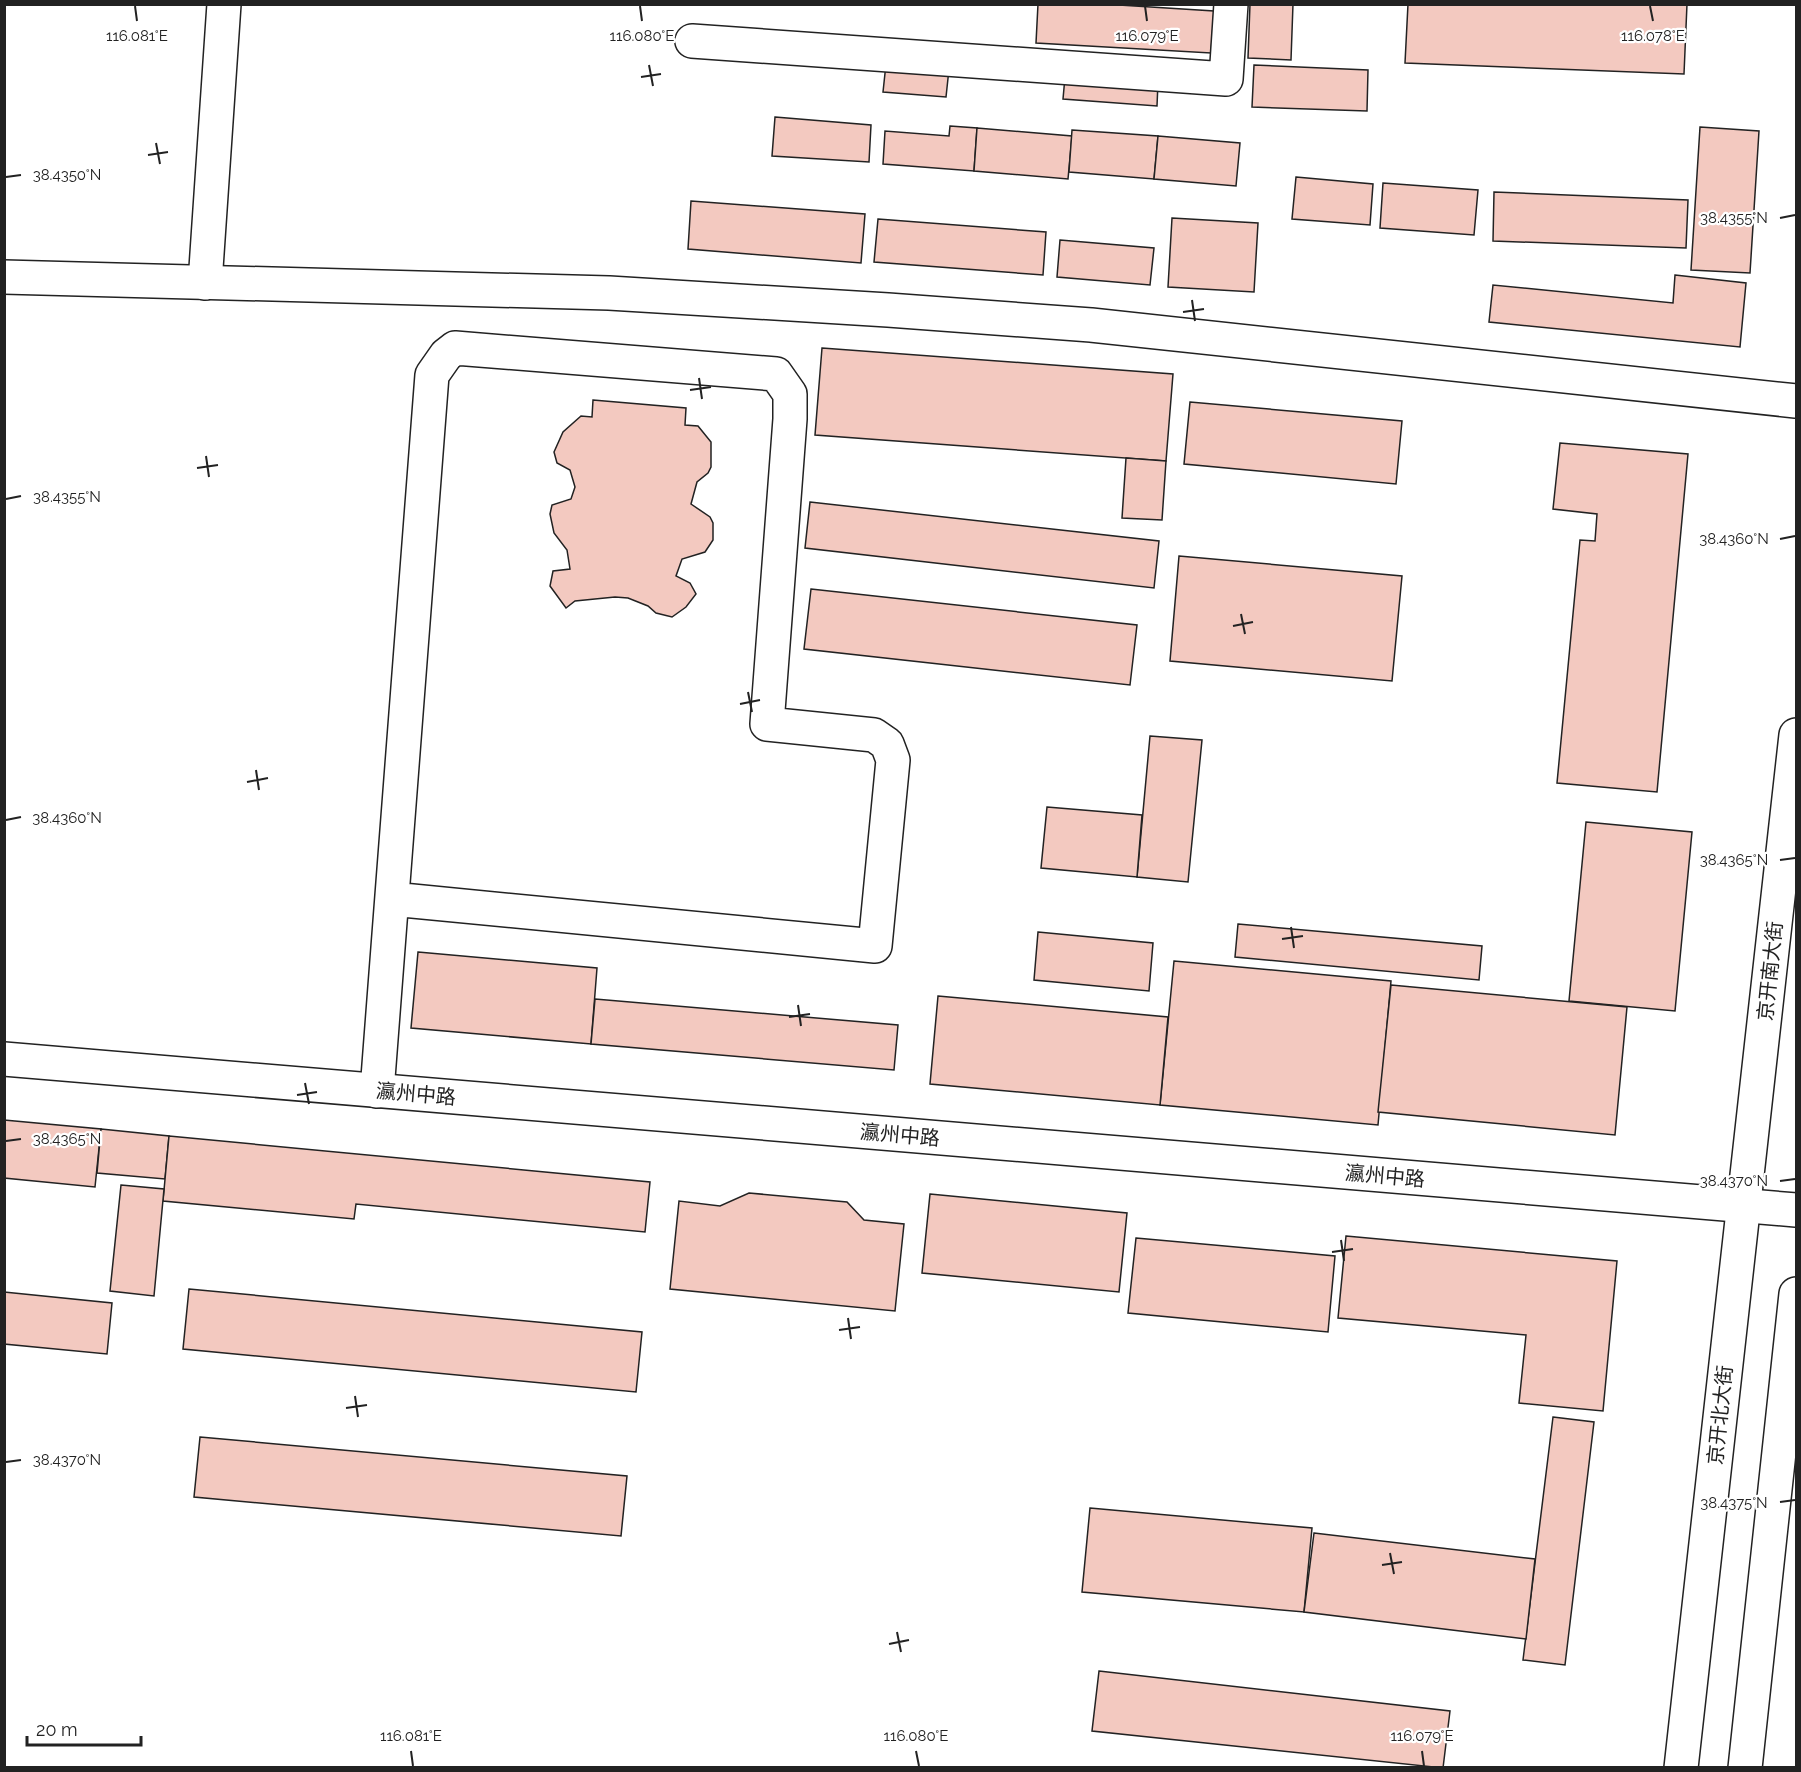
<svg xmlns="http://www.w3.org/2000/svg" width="1801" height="1772" viewBox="0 0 1801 1772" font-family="Raleway,'Noto Sans SC',sans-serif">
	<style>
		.building { fill: #f3c9c0; stroke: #222; stroke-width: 1.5 }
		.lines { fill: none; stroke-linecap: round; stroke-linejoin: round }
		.minor-casing { stroke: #222; stroke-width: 36 }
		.major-casing { stroke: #222; stroke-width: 36 }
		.minor { stroke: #fff; stroke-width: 33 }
		.major { stroke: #fff; stroke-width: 33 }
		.ticks { fill: none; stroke: #222; stroke-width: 2 }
		.labels { text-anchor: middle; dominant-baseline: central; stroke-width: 4.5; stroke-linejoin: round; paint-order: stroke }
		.street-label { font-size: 20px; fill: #222; stroke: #fff }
		.ticks-label { font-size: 15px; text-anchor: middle; fill: #222; stroke: #fff; stroke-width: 4.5; stroke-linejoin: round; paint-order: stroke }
	</style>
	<rect width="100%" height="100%" fill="#fff"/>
	<g class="building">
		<polygon points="1038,4 1103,4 1214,11 1211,53 1036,43"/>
		<polygon points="1250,4 1293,4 1291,60 1248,58"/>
		<polygon points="1408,4 1687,4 1684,74 1405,63"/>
		<polygon points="886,64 949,69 946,97 883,92"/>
		<polygon points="1254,65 1368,70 1367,111 1252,107"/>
		<polygon points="1065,77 1158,82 1157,106 1063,99"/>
		<polygon points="775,117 871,125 869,162 772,156"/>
		<polygon points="950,126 977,128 974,171 883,164 885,131 949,136"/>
		<polygon points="1700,127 1759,131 1750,273 1691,270"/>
		<polygon points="977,128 1072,136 1068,179 974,171"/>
		<polygon points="1072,130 1158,136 1154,179 1069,172"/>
		<polygon points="1158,136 1240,143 1236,186 1154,179"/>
		<polygon points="1296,177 1373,184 1370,225 1292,219"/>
		<polygon points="1383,183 1478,190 1474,235 1380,228"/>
		<polygon points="1494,192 1688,200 1686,248 1493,241"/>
		<polygon points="691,201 865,214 861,263 688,249"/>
		<polygon points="1172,218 1258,223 1254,292 1168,287"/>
		<polygon points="878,219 1046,232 1043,275 874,262"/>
		<polygon points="1060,240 1154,248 1150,285 1057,277"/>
		<polygon points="1675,275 1746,283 1740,347 1489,322 1493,285 1673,303"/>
		<polygon points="822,348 1173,374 1166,461 815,435"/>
		<polygon points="593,400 686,408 685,425 698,426 711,442 711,467 708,473 697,482 691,504 710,517 713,523 713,540 705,552 682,559 676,576 690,583 696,594 686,607 672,617 656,613 648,606 628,598 615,597 575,601 566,608 550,586 553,571 570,569 567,550 554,533 550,514 552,505 571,499 575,487 570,470 557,463 554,452 563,432 581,416 592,417"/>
		<polygon points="1190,402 1402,421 1396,484 1184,464"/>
		<polygon points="1560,443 1688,454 1657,792 1557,783 1580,540 1595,541 1597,514 1553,509"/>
		<polygon points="1126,458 1166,461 1162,520 1122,518"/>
		<polygon points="810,502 1159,541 1154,588 805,548"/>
		<polygon points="1179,556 1402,576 1392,681 1170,661"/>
		<polygon points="811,589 1137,625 1130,685 804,649"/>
		<polygon points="1150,736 1202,740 1188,882 1137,877"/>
		<polygon points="1047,807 1142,815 1137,877 1041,868"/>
		<polygon points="1586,822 1692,832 1675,1011 1569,1001"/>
		<polygon points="1238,924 1482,946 1479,980 1235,957"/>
		<polygon points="1038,932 1153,943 1149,991 1034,980"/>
		<polygon points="418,952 597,968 591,1044 411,1028"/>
		<polygon points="1174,961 1391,981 1378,1125 1160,1105"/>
		<polygon points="1391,985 1627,1007 1615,1135 1378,1112"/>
		<polygon points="938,996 1168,1017 1160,1105 930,1084"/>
		<polygon points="595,999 898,1025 894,1070 591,1044"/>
		<polygon points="4,1120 101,1129 95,1187 4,1178"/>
		<polygon points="101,1129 169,1136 165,1179 97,1173"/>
		<polygon points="169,1136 650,1182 645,1232 356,1204 354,1219 163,1201"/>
		<polygon points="121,1185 164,1189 154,1296 110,1291"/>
		<polygon points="749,1193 847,1202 864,1220 904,1224 895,1311 670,1289 679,1201 720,1206"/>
		<polygon points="930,1194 1127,1213 1119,1292 922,1273"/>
		<polygon points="1346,1236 1617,1261 1603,1411 1519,1403 1526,1335 1338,1318"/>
		<polygon points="1136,1238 1335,1256 1328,1332 1128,1313"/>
		<polygon points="189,1289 642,1332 636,1392 183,1349"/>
		<polygon points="4,1292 112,1303 107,1354 4,1344"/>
		<polygon points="1553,1417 1594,1422 1565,1665 1523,1660"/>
		<polygon points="200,1437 627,1476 621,1536 194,1497"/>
		<polygon points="1090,1508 1312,1528 1304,1612 1082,1592"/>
		<polygon points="1314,1533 1535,1559 1526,1639 1304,1612"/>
		<polygon points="1099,1671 1450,1711 1443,1768 1092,1731"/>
	</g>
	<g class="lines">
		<defs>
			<g id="minor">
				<polyline points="692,41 1226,79 1231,4"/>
				<polyline points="4,277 609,293 888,310 1091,325 1796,401"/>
				<polyline points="205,283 224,4"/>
				<polyline points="377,1091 432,375 446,355 455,348 776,374 790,394 790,419 767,724 874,735 887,744 893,760 875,946 392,899"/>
			</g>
			<g id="major">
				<polyline points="4,1059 1796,1210"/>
				<polyline points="1681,1768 1796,735"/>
				<polyline points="1745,1768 1796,1294"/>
			</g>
		</defs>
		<use href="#minor" class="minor-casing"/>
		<use href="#major" class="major-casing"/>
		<use href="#minor" class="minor"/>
		<use href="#major" class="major"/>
	</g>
	<path class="ticks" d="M135,6l2,15M640,6l2,15M1145,6l2,15M1650,6l3,15M649,65l4,21M641,77l20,-3M156,143l4,21M148,155l20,-3M6,177l15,-2M1780,218l15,-3M1192,300l3,21M1183,312l21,-3M699,378l3,21M690,390l21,-3M206,456l3,21M197,468l21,-3M6,499l15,-3M1780,539l15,-3M1241,614l4,20M1233,626l20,-4M748,692l4,20M740,704l20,-4M256,770l3,20M247,782l21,-4M6,820l15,-3M1780,860l15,-2M1291,927l3,21M1282,939l21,-3M798,1005l3,21M789,1017l21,-3M305,1083l4,21M297,1095l20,-3M6,1141l15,-2M1780,1181l15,-2M1341,1240l3,21M1332,1252l21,-3M848,1318l3,21M839,1330l21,-3M355,1396l3,21M346,1408l21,-3M6,1462l15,-2M1780,1502l15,-2M1390,1553l4,21M1382,1565l20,-3M897,1632l4,20M889,1644l20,-4M411,1751l2,15M916,1751l3,15M1422,1751l2,15"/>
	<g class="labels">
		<g class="street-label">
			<text transform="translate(1770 971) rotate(-84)">京开南大街</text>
			<text transform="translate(416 1094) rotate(5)">瀛州中路</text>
			<text transform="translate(900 1135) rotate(5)">瀛州中路</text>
			<text transform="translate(1385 1176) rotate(5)">瀛州中路</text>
			<text transform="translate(1720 1415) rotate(-84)">京开北大街</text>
		</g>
	</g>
	<g class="ticks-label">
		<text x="137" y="41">116.081°E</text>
		<text x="642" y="41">116.080°E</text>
		<text x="1147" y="41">116.079°E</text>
		<text x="1653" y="41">116.078°E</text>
		<text x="67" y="180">38.4350°N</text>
		<text x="1734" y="223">38.4355°N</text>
		<text x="67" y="502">38.4355°N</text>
		<text x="1734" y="544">38.4360°N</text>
		<text x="67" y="823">38.4360°N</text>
		<text x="1734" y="865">38.4365°N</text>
		<text x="67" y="1144">38.4365°N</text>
		<text x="1734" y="1186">38.4370°N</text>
		<text x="67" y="1465">38.4370°N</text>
		<text x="1734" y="1508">38.4375°N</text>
		<text x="411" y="1741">116.081°E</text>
		<text x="916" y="1741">116.080°E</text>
		<text x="1422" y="1741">116.079°E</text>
	</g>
	<rect width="1801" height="1772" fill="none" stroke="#222222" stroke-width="12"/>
	<path d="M27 1736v9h114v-9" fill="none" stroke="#222222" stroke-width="3"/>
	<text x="36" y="1736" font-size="18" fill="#222222" stroke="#ffffff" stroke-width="4.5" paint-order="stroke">20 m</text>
</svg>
